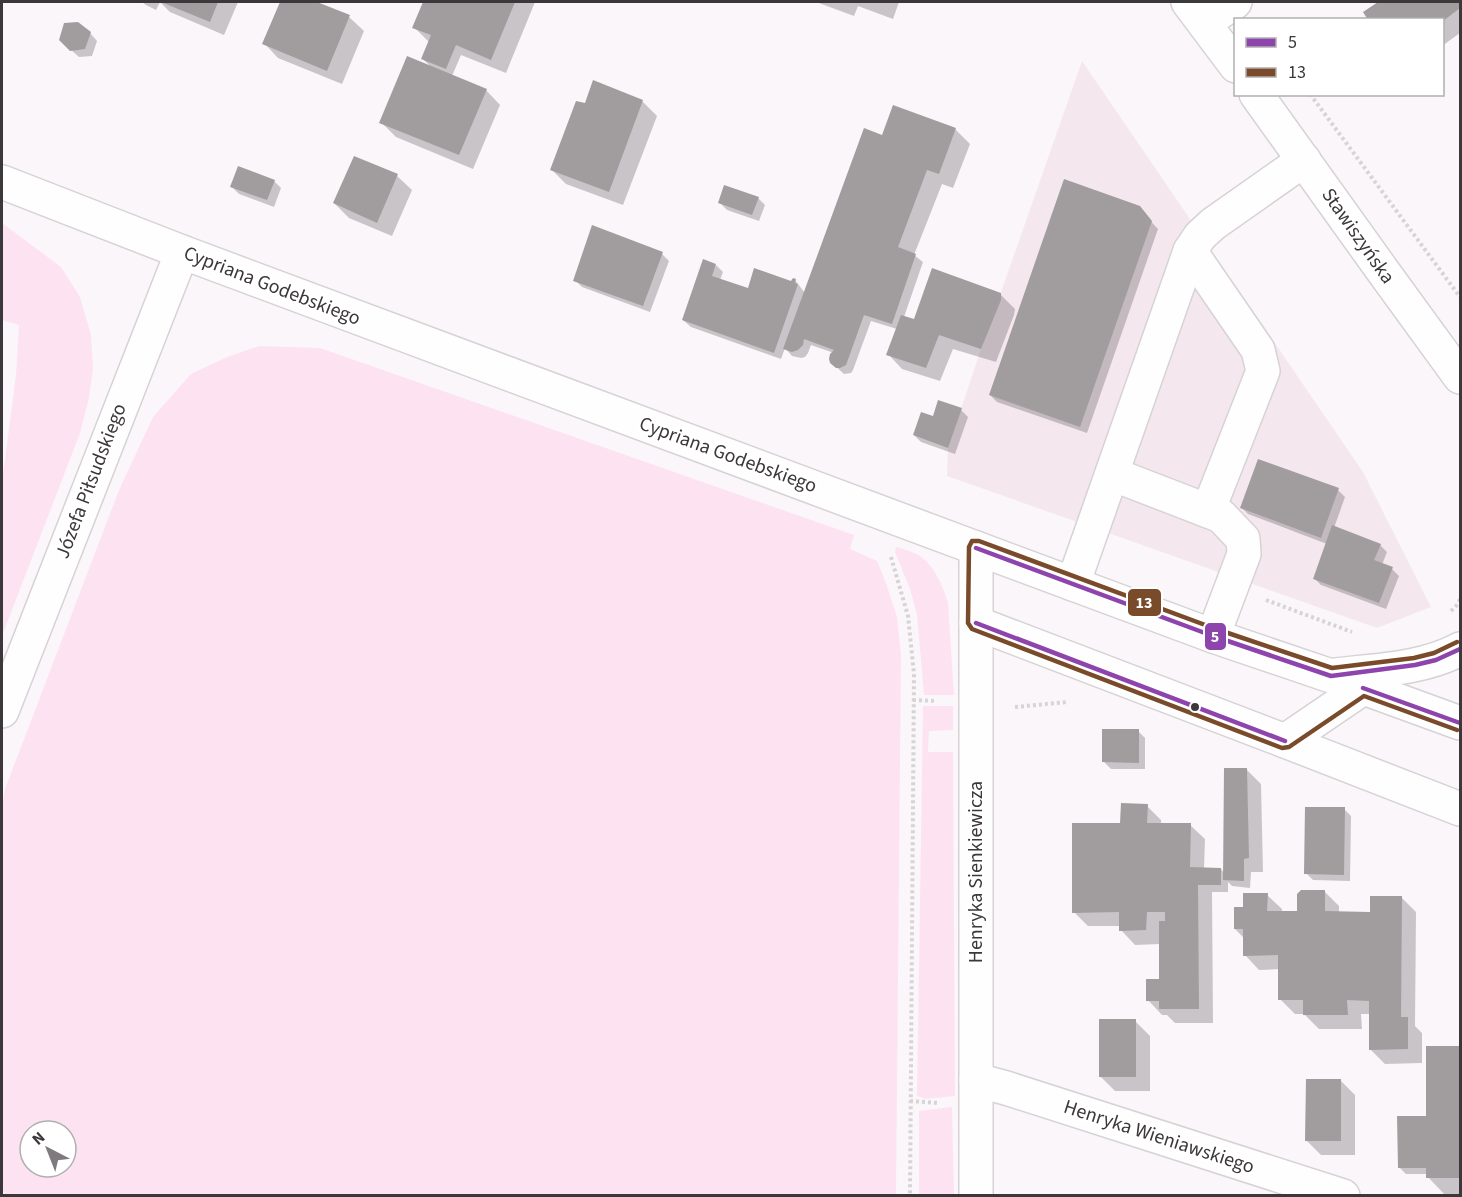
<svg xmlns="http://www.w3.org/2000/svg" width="1462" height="1197" viewBox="0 0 1462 1197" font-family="'Source Sans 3',sans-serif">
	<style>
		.built { fill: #f4e8ee }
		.green { fill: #fde3f1; fill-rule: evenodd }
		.shadow { fill: #0003 }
		.building { fill: #a19d9f }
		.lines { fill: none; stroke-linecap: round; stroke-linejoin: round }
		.minor-casing { stroke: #d7d2d5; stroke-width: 36 }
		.major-casing { stroke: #d7d2d5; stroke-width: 36 }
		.path { stroke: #d7d4d5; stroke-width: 4; stroke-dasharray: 3 3; stroke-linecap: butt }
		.minor { stroke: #fefefe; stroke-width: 33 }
		.major { stroke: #fefefe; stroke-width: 33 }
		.bus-1-casing { stroke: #fff; stroke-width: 9 }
		.bus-2-casing { stroke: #fff; stroke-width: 9 }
		.bus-1 { stroke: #8e44ad; stroke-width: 4.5 }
		.bus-2 { stroke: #7a4b2a; stroke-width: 4.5 }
		.bus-dot { fill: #3c373a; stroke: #fff; stroke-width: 2 }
		.labels { text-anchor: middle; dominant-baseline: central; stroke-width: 6; stroke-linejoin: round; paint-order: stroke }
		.street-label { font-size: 20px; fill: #3c373a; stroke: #fff }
		.line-badge { stroke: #fff; stroke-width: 2 }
		.badge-label { font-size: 16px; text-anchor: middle; font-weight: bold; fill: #fff }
	</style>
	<rect width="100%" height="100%" fill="#fbf6f9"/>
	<polygon class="built" points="1082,61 1363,472 1431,607 1377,628 947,476 948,448 981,349"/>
	<g class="green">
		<polygon points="2,223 61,267 80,297 91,335 93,368 89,398 80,433 2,636 2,477 4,467 16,375 19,325 2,320"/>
		<path d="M259,346l61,2 534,187 -4,14 27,12 9,22 11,34 4,38 -5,540h-891l-3,-8v-382l3,-16 114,-299 34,-73 38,-43 36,-17zM30,1131h36v36h-36z"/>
		<path d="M896,547c6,2 12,3 18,6 18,7 29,32 34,50l6,92h-30l-7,-81 -7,-25 -15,-37z"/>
		<polygon points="923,706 953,706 953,730 929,731 928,752 953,752 955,1096 926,1099 917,1096"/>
		<polygon points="952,1107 954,1195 919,1195 919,1111"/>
	</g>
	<g class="shadow">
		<polygon points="142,2 238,2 224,35 170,12 160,2 156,10 146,5"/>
		<polygon points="281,2 313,2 349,17 364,31 342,84 278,58 264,43"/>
		<polygon points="425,2 535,2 506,73 461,55 452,76 486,90 500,105 473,169 396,137 381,122 432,68 422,58 429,42 414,27"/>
		<polygon points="816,2 899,2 893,19 858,6 854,16"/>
		<polygon points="1381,2 1460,2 1460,33 1442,46 1442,20 1365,13"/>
		<polygon points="90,33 97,41 92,56 79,57 60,40"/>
		<polygon points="642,101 657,116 623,205 566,184 552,170 586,105"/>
		<polygon points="955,129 970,144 953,188 942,184 914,255 923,262 904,317 915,321 1000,294 1015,309 1014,315 996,362 953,349 940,381 902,369 888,354 897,329 871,321 853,370 851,373 844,374 831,362 834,353 811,345 808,353 805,357 801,358 792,356 785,348 781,359 691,327 683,320 716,265 723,272 720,280 748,290 792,283 795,280 805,293 883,137"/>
		<polygon points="397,176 412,190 392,236 349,218 334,203"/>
		<polygon points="274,181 281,188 274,207 239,194 232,187"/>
		<polygon points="758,198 765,205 759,221 727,210 720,203"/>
		<polygon points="1142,212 1158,229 1087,433 997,402 990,395"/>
		<polygon points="662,254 669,261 650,312 582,287 575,280"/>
		<polygon points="961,410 968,417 955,454 921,442 914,435"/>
		<polygon points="1338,490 1345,497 1334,528 1380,545 1387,552 1382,565 1392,569 1399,576 1386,609 1321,585 1314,578 1327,544 1248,514 1241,507"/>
		<polygon points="1138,731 1145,738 1145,769 1111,769 1104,762"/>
		<polygon points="1247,770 1261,784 1263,872 1251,872 1250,888 1232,886 1228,882 1228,892 1212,892 1213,1023 1175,1023 1167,1015 1162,1015 1148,1000 1161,980 1160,944 1135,945 1121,930 1121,926 1088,926 1074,912 1122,824 1147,806 1161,820 1161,825 1190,825 1205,839 1204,869 1221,869 1224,873"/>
		<polygon points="1344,809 1351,816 1350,881 1313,880 1306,873"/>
		<polygon points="1324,891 1339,906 1339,913 1371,913 1402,898 1416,912 1415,1026 1422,1033 1422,1063 1385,1064 1370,1049 1370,1014 1361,1014 1362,1029 1319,1029 1304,1014 1295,1014 1280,999 1280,969 1259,970 1245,955 1244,938 1235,929 1245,908 1267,895 1282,909 1282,912 1299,912"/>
		<polygon points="1135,1021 1150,1036 1150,1091 1115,1091 1100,1076"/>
		<polygon points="1428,1047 1460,1047 1460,1196 1446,1196 1428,1177 1428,1174 1406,1174 1399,1167 1428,1120"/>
		<polygon points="1341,1081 1355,1095 1355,1155 1321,1155 1306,1140"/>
	</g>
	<g class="building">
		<polygon points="161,2 218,2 210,22"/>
		<polygon points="280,2 317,2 350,15 327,71 262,44"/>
		<polygon points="423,2 515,2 491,60 456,45 446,69 421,59 431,35 412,28"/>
		<polygon points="1378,2 1460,2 1460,8 1443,21 1443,20 1368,20 1363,12"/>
		<polygon points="78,22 91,32 85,49 70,51 59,40 64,23"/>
		<polygon points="407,56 487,89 459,155 379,123"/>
		<polygon points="593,80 643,100 609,192 550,170 576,101 585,103"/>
		<polygon points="893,105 956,128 939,174 927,170 898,247 916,254 892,324 864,315 846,365 840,368 836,368 830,363 829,359 830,354 834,350 804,339 803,345 798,350 792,352 783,349 864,128 882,135"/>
		<polygon points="354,156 398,174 377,223 333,203"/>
		<polygon points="238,166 275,180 267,200 230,187"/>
		<polygon points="1064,179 1140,206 1152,221 1080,427 989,395"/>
		<polygon points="724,185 759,197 752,215 718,203"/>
		<polygon points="592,225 663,252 643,306 573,281"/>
		<polygon points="703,259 716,264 712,276 748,288 754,268 791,281 793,278 796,279 795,283 798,284 774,353 682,320"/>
		<polygon points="932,268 1001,293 1001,300 981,349 939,335 926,368 886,355 901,315 914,319"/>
		<polygon points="938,400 962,408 948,448 913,435 921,412 933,416"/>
		<polygon points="1258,459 1339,488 1321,538 1240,508"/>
		<polygon points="1332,525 1381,544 1374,560 1393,567 1379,603 1313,579"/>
		<polygon points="1102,729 1139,729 1139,763 1102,762"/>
		<polygon points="1224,768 1247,768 1249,858 1244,859 1244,881 1223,880"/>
		<polygon points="1121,803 1148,804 1147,823 1191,823 1190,867 1221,868 1221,885 1198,885 1199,1009 1159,1009 1159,1001 1146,1001 1146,979 1159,979 1159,921 1165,921 1165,912 1147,912 1146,930 1119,931 1119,912 1072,913 1072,823 1120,823"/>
		<polygon points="1305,807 1345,807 1344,875 1304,874"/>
		<polygon points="1301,890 1325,890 1325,911 1370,912 1370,896 1402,896 1401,1017 1408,1017 1408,1049 1369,1050 1369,1001 1347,1000 1348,1015 1303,1015 1303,1000 1278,1000 1278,955 1243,956 1243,929 1234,929 1234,907 1243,907 1243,893 1268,893 1267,911 1297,911 1297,894"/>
		<rect x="1099" y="1019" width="37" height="58"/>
		<polygon points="1426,1046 1460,1046 1460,1178 1426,1178 1426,1168 1398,1168 1397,1116 1426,1116"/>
		<polygon points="1306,1079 1341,1079 1341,1141 1305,1141"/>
	</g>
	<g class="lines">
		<defs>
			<g id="minor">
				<polyline points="1204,23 1235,2"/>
				<polyline points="1190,251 1258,350 1263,371 1208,511"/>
				<polyline points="1112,474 1221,516 1243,539 1244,554 1213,636"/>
				<polyline points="1073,584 1190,251 1200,236 1213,224 1304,160"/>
				<polyline points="976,623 1285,741 1460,809"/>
				<polyline points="1285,741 1363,688"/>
				<polyline points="976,1080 1006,1088 1343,1196"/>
				<polyline points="976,1196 976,548"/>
			</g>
			<g id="major">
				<polyline points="1188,2 1236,66"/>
				<polyline points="1256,94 1385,274 1460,377"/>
				<polyline points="2,182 182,252 976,548 1213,636 1331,676 1460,723"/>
				<path d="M1335,675c42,-5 88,-6 125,-26"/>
				<polyline points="2,711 182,252"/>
			</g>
		</defs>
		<use href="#minor" class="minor-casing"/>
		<use href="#major" class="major-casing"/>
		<g class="path">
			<polyline points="1310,94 1460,297"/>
			<polyline points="891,557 908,616 914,674 910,1196"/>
			<polyline points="1266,600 1352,632"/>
			<polyline points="1451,611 1458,604 1460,599"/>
			<polyline points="913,700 937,701"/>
			<polyline points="1015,707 1067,702"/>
			<polyline points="910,1101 939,1103"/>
		</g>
		<use href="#minor" class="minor"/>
		<use href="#major" class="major"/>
		<defs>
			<g id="bus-1">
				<polyline points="976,548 1213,636 1331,676 1415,665 1436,660 1460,649"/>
				<polyline points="976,623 1285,741"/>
				<polyline points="1363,688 1460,723"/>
			</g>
			<polyline id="bus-2" points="1457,642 1434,653 1414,658 1332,668 1216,629 979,541 972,541 969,547 968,623 972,629 1282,748 1289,747 1364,696 1457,730"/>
		</defs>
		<use href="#bus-1" class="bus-1-casing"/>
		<use href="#bus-2" class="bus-2-casing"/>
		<use href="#bus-1" class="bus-1"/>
		<use href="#bus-2" class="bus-2"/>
	</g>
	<circle class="bus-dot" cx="1195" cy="707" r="5"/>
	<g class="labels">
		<g class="street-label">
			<text transform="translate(1358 236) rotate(55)">Stawiszyńska</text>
			<text transform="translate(272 286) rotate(21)">Cypriana Godebskiego</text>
			<text transform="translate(728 455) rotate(20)">Cypriana Godebskiego</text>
			<text transform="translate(91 481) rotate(-69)">Józefa Piłsudskiego</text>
			<text transform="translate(976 872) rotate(-90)">Henryka Sienkiewicza</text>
			<text transform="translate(1159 1137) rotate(18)">Henryka Wieniawskiego</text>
		</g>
	</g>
	<g class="line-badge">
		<rect x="1127" y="588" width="35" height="29" rx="6" fill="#7a4b2a"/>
		<rect x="1204" y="622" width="23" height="29" rx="6" fill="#8e44ad"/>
	</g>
	<g class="badge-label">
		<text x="1144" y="608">13</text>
		<text x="1215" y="642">5</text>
	</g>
	<rect width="1462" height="1197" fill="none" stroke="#3c373a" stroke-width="6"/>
	<rect x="1234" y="18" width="210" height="78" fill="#ffffff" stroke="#b1afb0" stroke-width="1.5"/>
	<rect x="1246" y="38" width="30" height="9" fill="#8e44ad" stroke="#b1afb0" stroke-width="1.5"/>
	<text x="1288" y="48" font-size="18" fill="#3c373a">5</text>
	<rect x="1246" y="68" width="30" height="9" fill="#7a4b2a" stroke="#b1afb0" stroke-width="1.5"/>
	<text x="1288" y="78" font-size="18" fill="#3c373a">13</text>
	<g transform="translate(48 1149) rotate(318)"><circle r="28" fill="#ffffff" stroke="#b1afb0" stroke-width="1.5"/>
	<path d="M0-4.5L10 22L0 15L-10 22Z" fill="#7f7a7d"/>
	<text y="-9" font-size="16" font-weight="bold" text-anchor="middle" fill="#3c373a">N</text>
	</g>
</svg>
